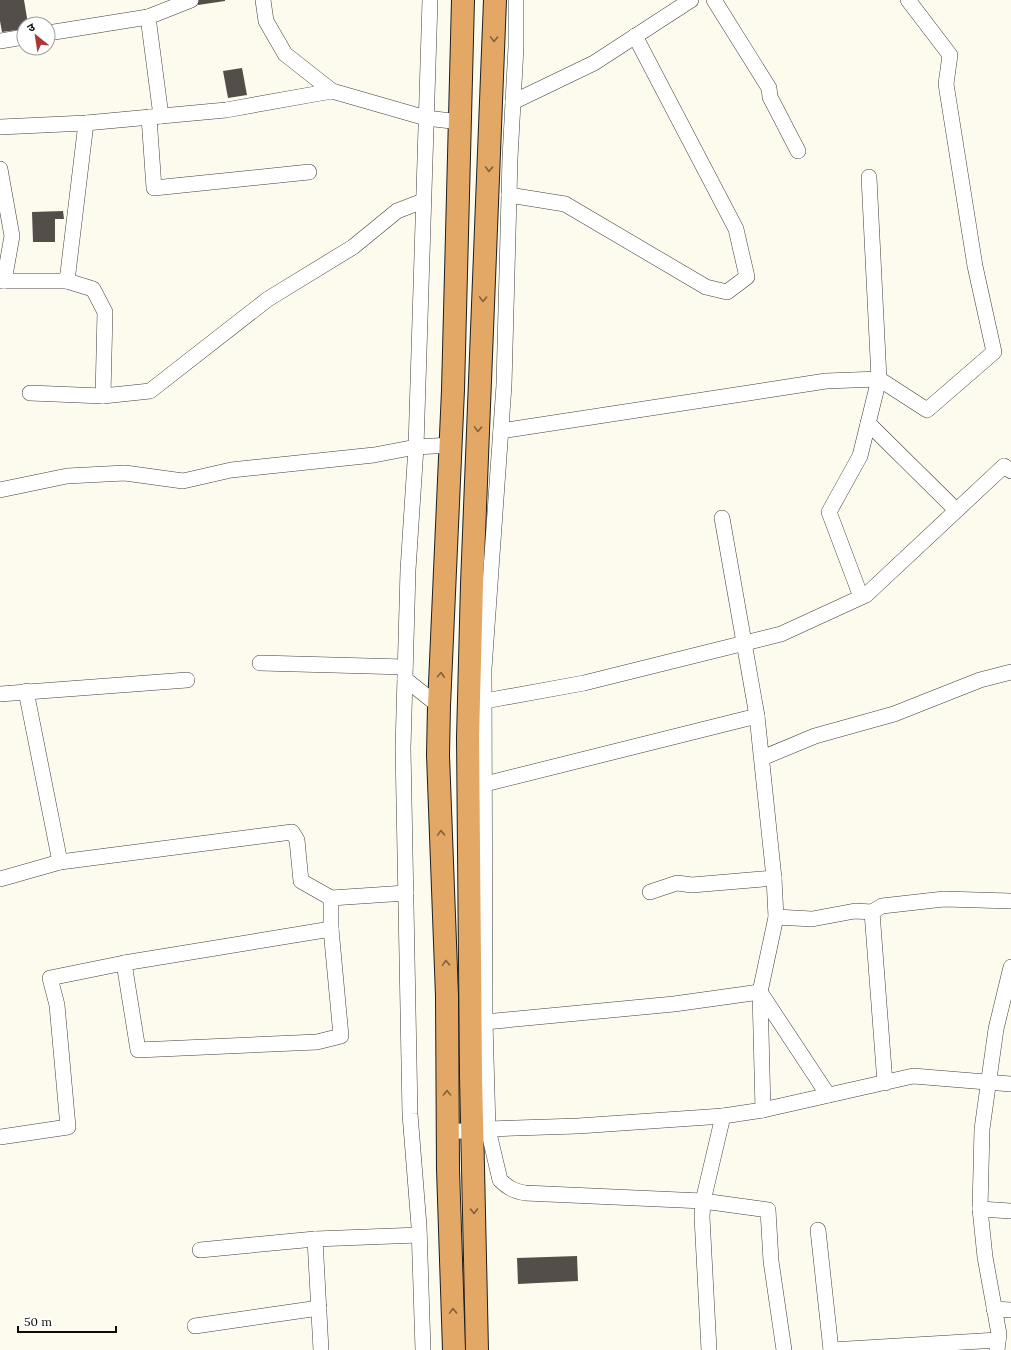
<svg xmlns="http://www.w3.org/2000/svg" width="1011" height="1350" viewBox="0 0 1011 1350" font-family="Lora,'Noto Sans Devanagari',serif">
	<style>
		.building { fill: #534e49 }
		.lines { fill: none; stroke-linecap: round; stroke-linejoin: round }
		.minor-casing { stroke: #3f3f3f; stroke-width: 16 }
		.highway-casing { stroke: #1d1d1d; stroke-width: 24 }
		.minor { stroke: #fff; stroke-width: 15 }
		.highway { stroke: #e3a865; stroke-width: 22 }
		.oneway { stroke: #82623d }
	</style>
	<rect width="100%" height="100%" fill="#fdfbed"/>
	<g class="building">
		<polygon points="0,0 24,0 28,24 24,24 24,29 2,32 0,21"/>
		<polygon points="197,0 225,0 225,1 198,5"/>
		<polygon points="242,68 247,95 228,98 223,71"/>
		<polygon points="63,211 64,219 55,219 55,242 33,242 32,212"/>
		<polygon points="577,1256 578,1281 518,1284 517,1258"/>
	</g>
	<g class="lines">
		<defs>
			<g id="minor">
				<polyline points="263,0 266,21 285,54 332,91"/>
				<polyline points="714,0 769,88 770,97 798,151"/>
				<polyline points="48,33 148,17"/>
				<polyline points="0,41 24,37"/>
				<polyline points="513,102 594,63 691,0"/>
				<polyline points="161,116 148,17 191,0"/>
				<polyline points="149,117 154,188 309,172"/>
				<polyline points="0,127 86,123 226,110 332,91 426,118 460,122"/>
				<polyline points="0,169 12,236 4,281"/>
				<polyline points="509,195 565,204 706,287 727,292 747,277 736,229 635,36"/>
				<polyline points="0,281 67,281 93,289 105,312 103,396 150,391 268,299 353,247 397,211 423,201"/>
				<polyline points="67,281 86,123"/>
				<polyline points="30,393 103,396"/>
				<polyline points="868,423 956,510"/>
				<polyline points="501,431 826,381 879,379 927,410 994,352 975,266 946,84 950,55 908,0"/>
				<polyline points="0,490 67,476 125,473 183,481 231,470 374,455 416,447 451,445"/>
				<polyline points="722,518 757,716 774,878 776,917 760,992 763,1110"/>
				<polyline points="861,597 829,512 860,456 879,379 869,177"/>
				<polyline points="260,663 405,667"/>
				<polyline points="405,679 439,706"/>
				<polyline points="26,691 60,862"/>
				<polyline points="0,694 187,680"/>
				<polyline points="485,701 584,683 781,634 866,595 1004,466 1011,471"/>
				<polyline points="762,758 815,736 894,714 980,680 1011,672"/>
				<polyline points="485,784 757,716"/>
				<polyline points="0,879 60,862 292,832 297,840 301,881 331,898 406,893"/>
				<polyline points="650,892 677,883 692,885 774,878"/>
				<polyline points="872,912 885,1083"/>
				<polyline points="776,917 812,919 855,911 872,912 882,906 944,899 1011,901"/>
				<polyline points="124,963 138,1050 317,1042 341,1036 331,929 331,898"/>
				<polyline points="485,1022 674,1004 760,992 828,1095"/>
				<polyline points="723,1116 763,1110 913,1076 1011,1084"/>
				<polyline points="448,1132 488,1129 485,1022 484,669 504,385 510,158 516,47 516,0"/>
				<polyline points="0,1137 68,1127 57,1005 50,978 124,963 331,929"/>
				<polyline points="980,1209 1011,1211"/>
				<polyline points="818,1230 831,1350"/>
				<polyline points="200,1250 315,1239"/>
				<polyline points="994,1309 1011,1310"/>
				<polyline points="195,1326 319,1308"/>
				<polyline points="321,1350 315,1239 419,1235"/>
				<polyline points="423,1350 419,1226 410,1114 403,748 408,570 416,447 430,0"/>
				<path d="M709,1350l-7,-133 1,-16 20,-85 -145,10 -90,3 12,51c8,8 14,11 25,13l178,8 65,9 3,51 13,89"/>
				<polyline points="831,1350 998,1340"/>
				<polyline points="997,1350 999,1334 985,1257 980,1209 982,1129 996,1029 1011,967"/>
			</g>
			<g id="highway">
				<polyline points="454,1350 448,1169 447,996 438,755 439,706 453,390 463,0"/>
				<polyline points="477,1350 471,1076 468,737 472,584 495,0"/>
			</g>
		</defs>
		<use href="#minor" class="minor-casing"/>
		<use href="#highway" class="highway-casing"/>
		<use href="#minor" class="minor"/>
		<use href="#highway" class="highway"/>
	</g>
	<defs><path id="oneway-chevron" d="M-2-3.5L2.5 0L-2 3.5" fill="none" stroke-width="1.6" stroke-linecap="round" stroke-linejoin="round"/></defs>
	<g class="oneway">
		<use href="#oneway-chevron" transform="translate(494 39) rotate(92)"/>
		<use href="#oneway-chevron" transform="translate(489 169) rotate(92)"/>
		<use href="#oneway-chevron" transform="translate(483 299) rotate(92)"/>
		<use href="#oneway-chevron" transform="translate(478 429) rotate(92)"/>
		<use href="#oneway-chevron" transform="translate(441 675) rotate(-87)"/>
		<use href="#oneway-chevron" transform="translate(441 833) rotate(-92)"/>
		<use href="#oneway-chevron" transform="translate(446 963) rotate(-92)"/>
		<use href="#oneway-chevron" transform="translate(447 1093) rotate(-90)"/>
		<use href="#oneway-chevron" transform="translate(474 1211) rotate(89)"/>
		<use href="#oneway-chevron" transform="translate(453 1311) rotate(-92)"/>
	</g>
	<g transform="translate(36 36) rotate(330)"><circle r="19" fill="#ffffff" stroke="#9e9e9e"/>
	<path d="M0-3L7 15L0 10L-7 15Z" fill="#ab3835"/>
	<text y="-6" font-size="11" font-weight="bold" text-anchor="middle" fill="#0c0c0c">उ</text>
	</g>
	<path d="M18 1326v6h98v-6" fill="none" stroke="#0c0c0c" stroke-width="2"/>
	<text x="24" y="1326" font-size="12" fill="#0c0c0c" stroke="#ffffff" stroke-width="3" paint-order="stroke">50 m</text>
</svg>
